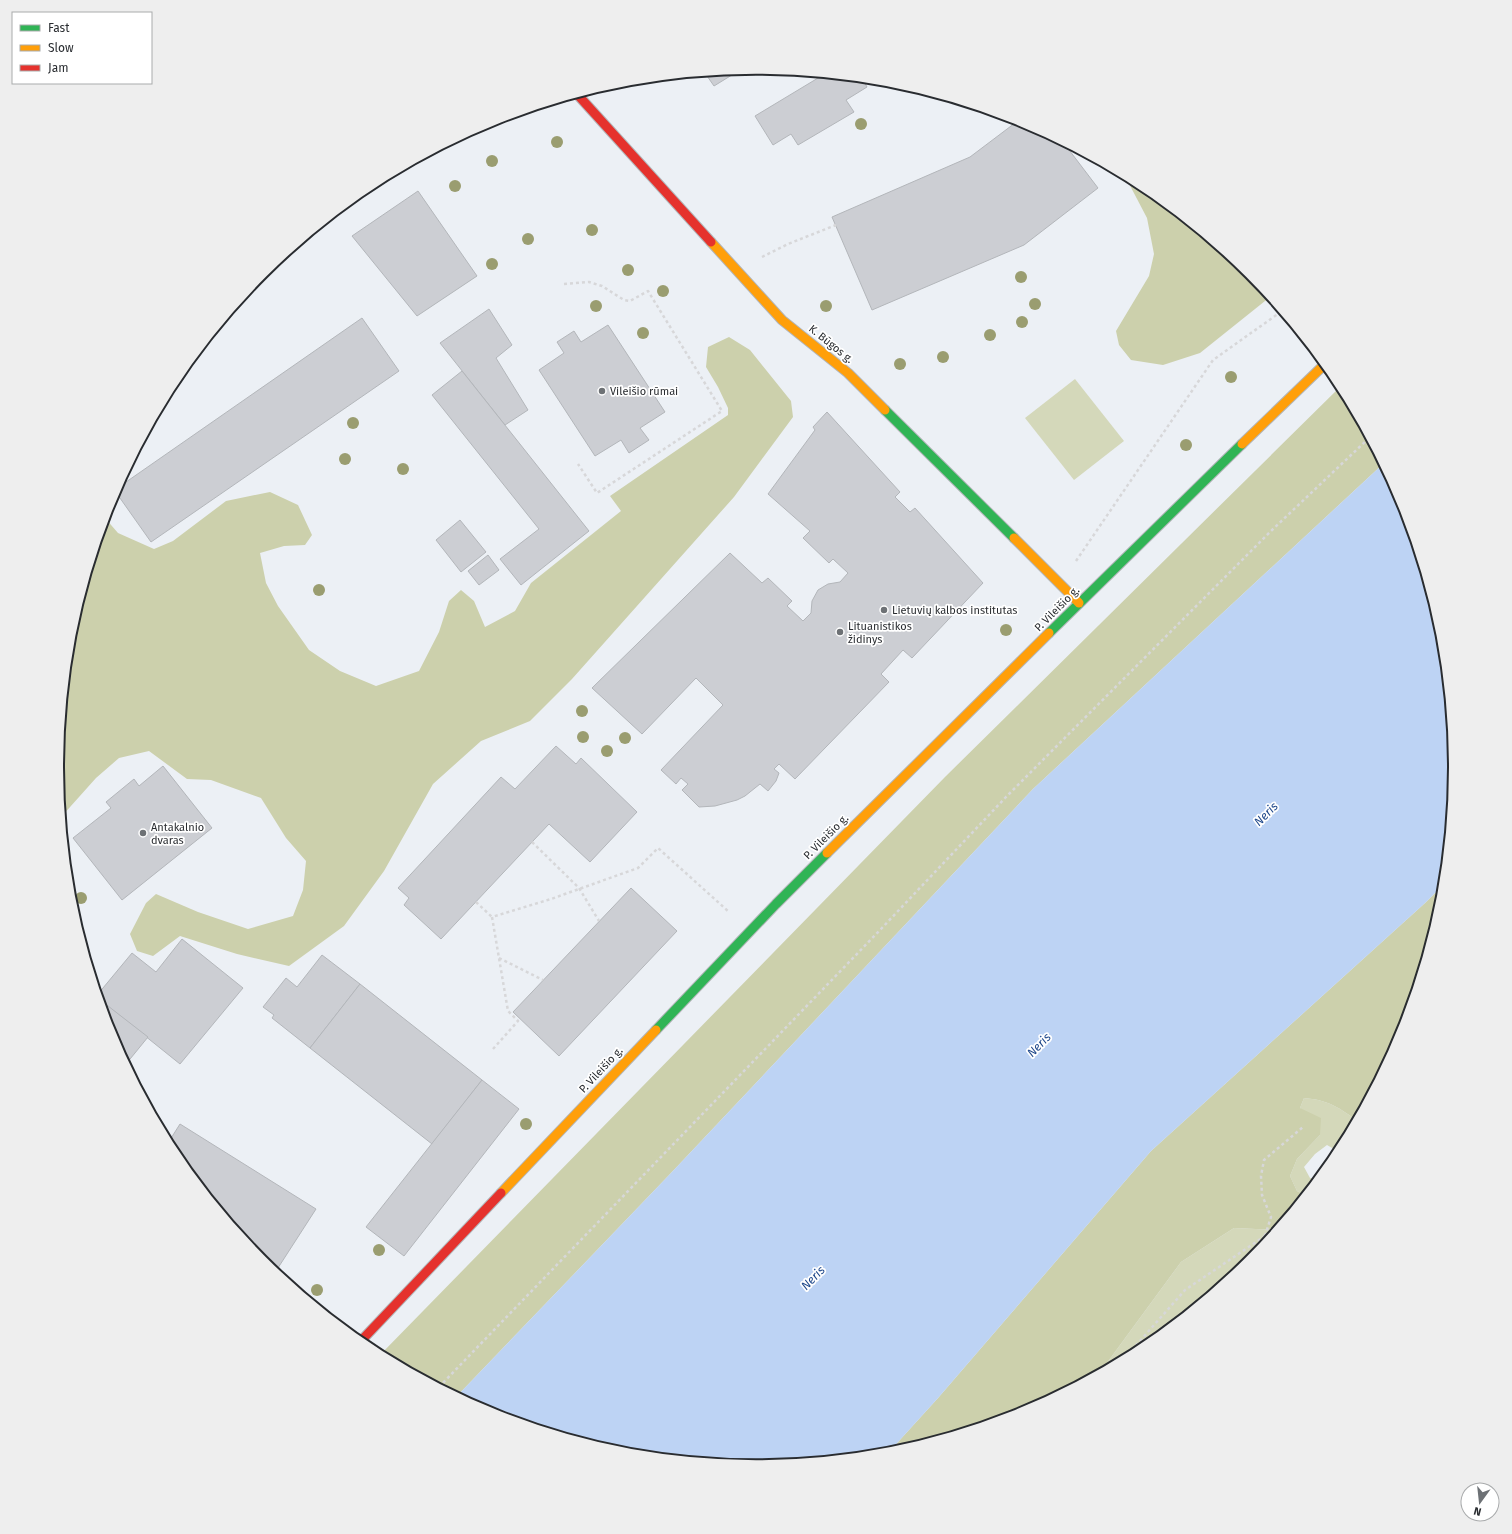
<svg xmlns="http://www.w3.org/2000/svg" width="1512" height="1534" viewBox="0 0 1512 1534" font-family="'Fira Sans',sans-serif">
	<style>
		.green { fill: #d4d8ba }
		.forest { fill: #ccd0ac }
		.water { fill: #bdd3f4 }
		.building { fill: #ccced3; stroke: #b3b6ba }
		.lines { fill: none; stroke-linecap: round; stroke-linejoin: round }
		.fast-casing { stroke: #b2b5b8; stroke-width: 11 }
		.slow-casing { stroke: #b2b5b8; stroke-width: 11 }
		.jam-casing { stroke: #b2b5b8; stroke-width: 11 }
		.path { stroke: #d7d7d9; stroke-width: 2.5; stroke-dasharray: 3 3; stroke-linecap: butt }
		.fast { stroke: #30b455; stroke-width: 9 }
		.slow { stroke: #ff9f0a; stroke-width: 9 }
		.jam { stroke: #e5322d; stroke-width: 9 }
		.tree { fill: #9a9d70 }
		.poi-dot { fill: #6d7175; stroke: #fff; stroke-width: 1.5 }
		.labels { text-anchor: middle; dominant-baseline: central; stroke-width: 3.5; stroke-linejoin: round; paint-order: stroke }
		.street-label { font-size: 11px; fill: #292c30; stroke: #fff }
		.poi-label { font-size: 11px; fill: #292c30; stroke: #fff; text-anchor: start }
		.water-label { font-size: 12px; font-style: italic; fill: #1f488b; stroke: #fff }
		.rim { fill: none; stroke: #292c30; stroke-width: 2 }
	</style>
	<rect width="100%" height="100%" fill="#ecf0f5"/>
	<g class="green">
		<polygon points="1075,379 1124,441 1074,480 1025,418"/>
		<path d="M1304,1098c23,2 33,8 52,22l-17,32 -12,-7 -12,9 -11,13 6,11 7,2 -12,15 -8,-4 -7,-15 7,-17 23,-24 -20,-27z"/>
		<polygon points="1234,1228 1276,1230 1250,1261 1144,1348 1101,1371 1181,1262"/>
	</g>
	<g class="forest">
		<polygon points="1125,176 1145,186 1250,273 1270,297 1200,353 1163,365 1131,360 1119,345 1116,331 1149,276 1154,254 1147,218"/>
		<polygon points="729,337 750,350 791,401 793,417 734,497 572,679 530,721 481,741 433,784 384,871 344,926 289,966 237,954 180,936 153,956 137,951 130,934 146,903 156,894 198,912 248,929 293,916 303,890 306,861 286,838 261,798 211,780 187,779 149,751 119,758 96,778 62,816 57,767 70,630 105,518 118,533 154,549 173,541 226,501 270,492 298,505 312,535 305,545 284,546 260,553 266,583 278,606 309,650 340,671 376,686 419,671 439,632 449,601 461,590 474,601 485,627 515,611 531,583 621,511 610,496 728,415 728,408 718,387 706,367 708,347"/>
		<polygon points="1341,386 1383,464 1033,789 672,1172 457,1396 380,1355 945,777"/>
		<path d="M1443,885l-1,19 -40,131 -46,85c-19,-14 -29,-20 -52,-22l-4,10 21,10 -1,17 -23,24 -7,17 7,15 8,4 -29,35 -42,-2 -53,34 -80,109 -78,42 -135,40 50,-55 213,-247 274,-248z"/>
	</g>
	<polygon class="water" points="1383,464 1402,500 1442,631 1455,767 1443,885 1425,903 1151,1151 938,1398 888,1453 756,1466 619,1453 488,1413 457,1396 672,1172 1033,789"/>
	<g class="building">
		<polygon points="740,70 714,86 705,73"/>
		<polygon points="823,75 862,78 867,87 846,100 854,112 798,145 791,134 773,145 755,116"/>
		<polygon points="1019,120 1063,142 1098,188 1024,245 872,310 832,217 970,157"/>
		<polygon points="418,191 477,276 417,316 352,236"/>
		<polygon points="489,309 512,345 496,358 528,410 505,425 440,343"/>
		<polygon points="362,318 399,371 151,542 115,491 116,489"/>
		<polygon points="608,325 665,412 640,428 649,440 629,453 621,440 595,456 539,370 564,353 557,342 574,331 581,342"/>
		<polygon points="462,371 589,531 521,585 500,559 539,529 432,395"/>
		<polygon points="827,412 900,492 895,497 910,512 915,508 983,583 912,658 903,650 881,674 889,682 795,779 779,764 774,769 779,773 776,781 768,791 760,784 745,796 737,800 715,806 699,807 682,790 688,784 681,778 676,784 661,770 723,705 696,678 642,734 592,688 730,553 762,583 768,578 792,601 787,606 803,621 811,613 812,601 818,590 828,584 840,582 848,573 833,559 829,563 803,538 810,531 768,494 815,430 813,427"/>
		<polygon points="460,520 486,552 461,572 436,540"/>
		<polygon points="488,555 499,570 479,585 468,571"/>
		<polygon points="556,746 576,764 581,758 637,812 590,862 549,824 441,939 404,905 409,898 398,888 501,777 515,789"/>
		<polygon points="163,766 212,828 122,900 73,838 111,808 106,802 134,779 139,786"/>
		<polygon points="631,888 677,931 559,1056 513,1012"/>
		<polygon points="182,939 243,988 180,1064 99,999 98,994 132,953 156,972"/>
		<polygon points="322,955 360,984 310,1048 272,1018 274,1015 263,1007 286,978 297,987"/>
		<polygon points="360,984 482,1080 432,1144 310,1048"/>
		<polygon points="99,999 148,1037 126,1064 110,1034"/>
		<polygon points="482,1080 519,1109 404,1256 366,1227"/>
		<polygon points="180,1124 316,1209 276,1271 262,1261 175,1155 168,1143"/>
	</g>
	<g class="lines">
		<defs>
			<g id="fast">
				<polyline points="885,410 1014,538"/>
				<polyline points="1049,633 1242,444"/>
				<polyline points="656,1030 776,904 827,853"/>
			</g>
			<g id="slow">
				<polyline points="711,242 782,320 848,373 885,410"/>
				<polyline points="1242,444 1325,364"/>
				<polyline points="1014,538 1079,603"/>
				<polyline points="827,853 1049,633"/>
				<polyline points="501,1193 656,1030"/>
			</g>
			<g id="jam">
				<polyline points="577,94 711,242"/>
				<polyline points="360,1342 501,1193"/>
			</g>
		</defs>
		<use href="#fast" class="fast-casing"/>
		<use href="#slow" class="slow-casing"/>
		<use href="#jam" class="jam-casing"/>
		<g class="path">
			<polyline points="762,257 788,244 836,225"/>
			<polyline points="564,284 589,282 602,286 624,300 630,301 648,291 722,411 597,493 578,464"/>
			<polyline points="1076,561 1213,360 1282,311"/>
			<polyline points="532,842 579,888 599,921"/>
			<polyline points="476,902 492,917"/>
			<polyline points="499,958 543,980"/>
			<polyline points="493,1049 518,1021 508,1011 492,917 551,899 638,868 658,848 729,912"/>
			<polyline points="1265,1236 1271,1217 1262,1195 1261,1176 1264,1160 1303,1127"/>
			<polyline points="1124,1359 1185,1290 1265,1236 1273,1234"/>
			<polyline points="439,1387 881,929 1006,797 1271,531 1369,438"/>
		</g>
		<use href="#fast" class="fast"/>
		<use href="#slow" class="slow"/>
		<use href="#jam" class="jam"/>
	</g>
	<g class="tree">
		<circle cx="861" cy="124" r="6"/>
		<circle cx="557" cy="142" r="6"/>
		<circle cx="492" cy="161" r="6"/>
		<circle cx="455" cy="186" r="6"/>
		<circle cx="592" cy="230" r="6"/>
		<circle cx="528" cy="239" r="6"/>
		<circle cx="492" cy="264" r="6"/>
		<circle cx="628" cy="270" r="6"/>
		<circle cx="1021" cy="277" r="6"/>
		<circle cx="663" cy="291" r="6"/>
		<circle cx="1035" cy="304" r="6"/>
		<circle cx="596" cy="306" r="6"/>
		<circle cx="826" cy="306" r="6"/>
		<circle cx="1022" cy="322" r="6"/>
		<circle cx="643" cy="333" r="6"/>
		<circle cx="990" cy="335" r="6"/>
		<circle cx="943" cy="357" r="6"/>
		<circle cx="900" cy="364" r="6"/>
		<circle cx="1231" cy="377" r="6"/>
		<circle cx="353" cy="423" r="6"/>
		<circle cx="1186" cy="445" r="6"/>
		<circle cx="345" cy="459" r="6"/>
		<circle cx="403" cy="469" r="6"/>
		<circle cx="319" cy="590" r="6"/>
		<circle cx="1006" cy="630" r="6"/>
		<circle cx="582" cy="711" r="6"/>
		<circle cx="583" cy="737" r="6"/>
		<circle cx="625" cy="738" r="6"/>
		<circle cx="607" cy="751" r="6"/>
		<circle cx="81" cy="898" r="6"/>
		<circle cx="526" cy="1124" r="6"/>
		<circle cx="379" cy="1250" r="6"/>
		<circle cx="317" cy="1290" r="6"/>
	</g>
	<g class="poi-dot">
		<circle cx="602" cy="391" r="4"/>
		<circle cx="884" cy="610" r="4"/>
		<circle cx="840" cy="632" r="4"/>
		<circle cx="143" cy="833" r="4"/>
	</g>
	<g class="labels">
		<g class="street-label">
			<text transform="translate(831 344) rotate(39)">K. Būgos g.</text>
			<text transform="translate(1057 609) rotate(-45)">P. Vileišio g.</text>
			<text transform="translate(826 837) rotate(-45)">P. Vileišio g.</text>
			<text transform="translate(601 1070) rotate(-47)">P. Vileišio g.</text>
		</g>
		<g class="poi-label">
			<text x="610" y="391">Vileišio rūmai</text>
			<text x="892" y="610">Lietuvių kalbos institutas</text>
			<text x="848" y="626">Lituanistikos<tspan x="848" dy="13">židinys</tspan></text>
			<text x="151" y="827">Antakalnio<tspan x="151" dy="13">dvaras</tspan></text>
		</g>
		<g class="water-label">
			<text transform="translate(1266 814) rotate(-45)">Neris</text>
			<text transform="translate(1039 1045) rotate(-46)">Neris</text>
			<text transform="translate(813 1278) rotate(-46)">Neris</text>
		</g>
	</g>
	<path d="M0 0H1512V1534H0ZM64 767a692 692 0 1 1 1384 0a692 692 0 1 1-1384 0Z" fill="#eee" fill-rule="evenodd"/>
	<path class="rim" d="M64 767a692 692 0 1 1 1384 0a692 692 0 1 1-1384 0Z"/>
	<rect x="12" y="12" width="140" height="72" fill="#ffffff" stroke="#a9abac"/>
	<rect x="20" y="25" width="20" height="6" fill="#30b455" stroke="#a9abac"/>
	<text x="48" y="32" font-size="12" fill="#292c30">Fast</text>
	<rect x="20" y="45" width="20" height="6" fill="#ff9f0a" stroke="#a9abac"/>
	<text x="48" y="52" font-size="12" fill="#292c30">Slow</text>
	<rect x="20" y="65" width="20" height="6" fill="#e5322d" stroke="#a9abac"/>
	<text x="48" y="72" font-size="12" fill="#292c30">Jam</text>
	<g transform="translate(1480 1502) rotate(195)"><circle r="19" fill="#ffffff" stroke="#a9abac"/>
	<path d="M0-3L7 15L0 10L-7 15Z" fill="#6d7175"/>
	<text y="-6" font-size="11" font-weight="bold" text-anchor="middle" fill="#292c30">N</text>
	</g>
</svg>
